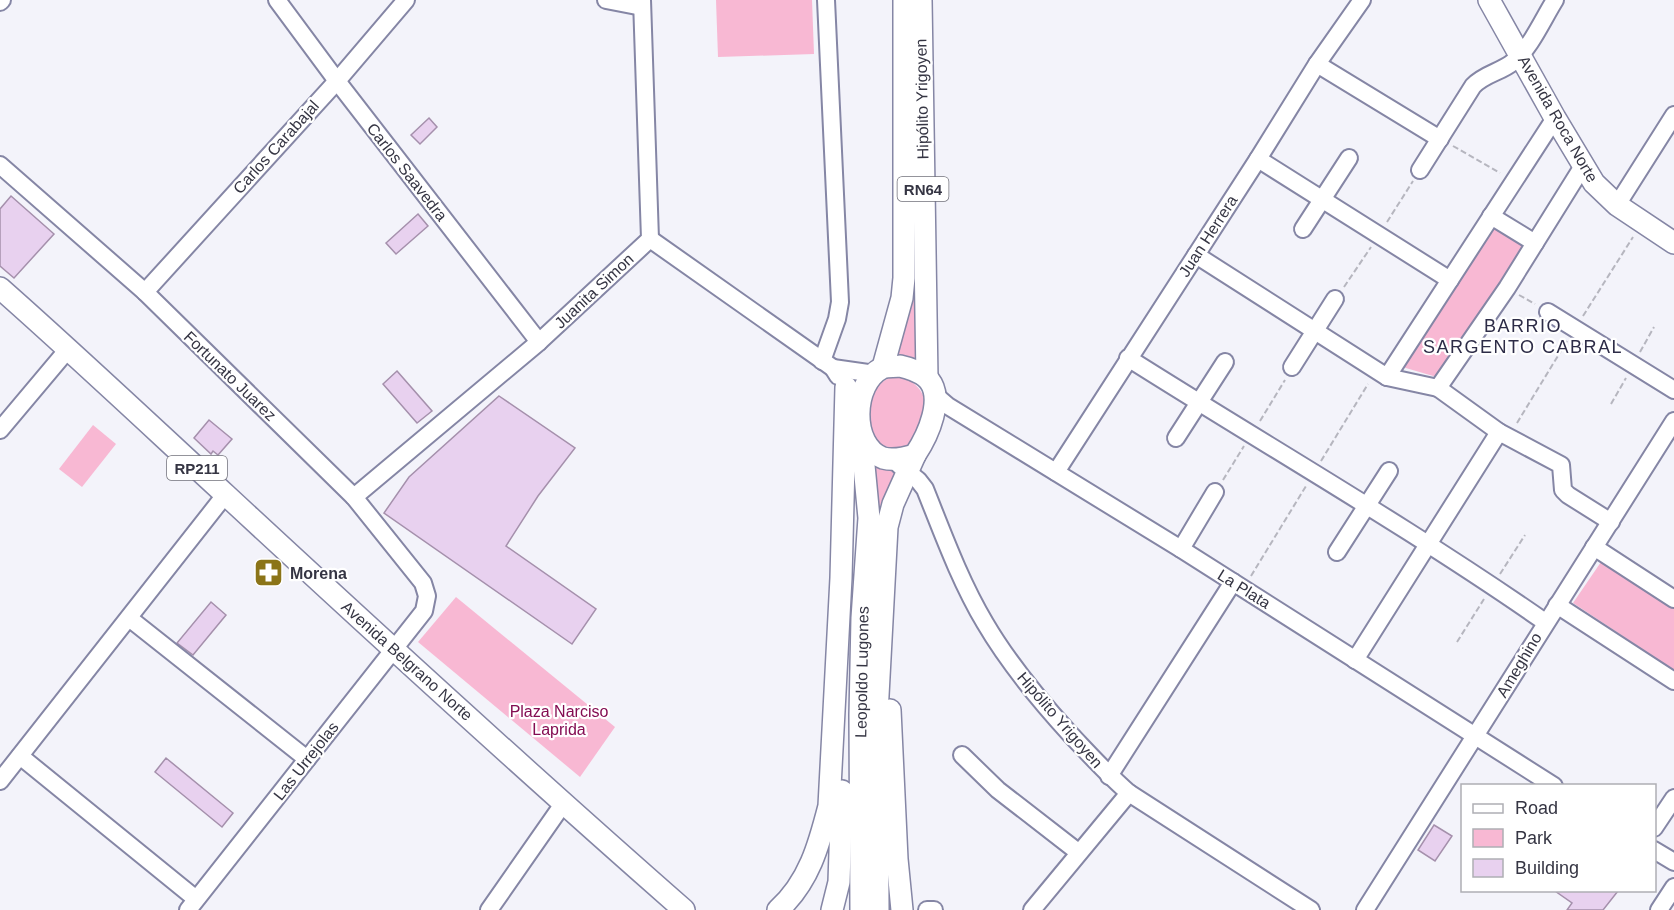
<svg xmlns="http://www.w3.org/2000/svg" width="1674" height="910" viewBox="0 0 1674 910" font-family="Helvetica,sans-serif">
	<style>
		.green { fill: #f8b8d3 }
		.building { fill: #e8d1ef; stroke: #a590ac; stroke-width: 1.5 }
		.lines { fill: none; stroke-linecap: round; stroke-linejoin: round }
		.minor-casing { stroke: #8586a5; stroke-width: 20 }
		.major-casing { stroke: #8586a5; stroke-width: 24 }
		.path { stroke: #b6b6bf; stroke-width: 2; stroke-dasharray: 6 3; stroke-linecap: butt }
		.minor { stroke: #fff; stroke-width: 16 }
		.major { stroke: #fff; stroke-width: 21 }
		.labels { text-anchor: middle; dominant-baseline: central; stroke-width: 4.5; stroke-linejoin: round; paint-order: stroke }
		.shield { fill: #fff; stroke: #72727b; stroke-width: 1.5 }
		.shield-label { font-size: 15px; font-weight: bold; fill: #353543 }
		.street-label { font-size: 16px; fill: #353543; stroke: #fff }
		.poi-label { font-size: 16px; font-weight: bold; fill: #353543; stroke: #fff; text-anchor: start }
		.park-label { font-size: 16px; fill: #830d52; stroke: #fff }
		.neighbourhood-label { font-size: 18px; letter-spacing: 1.5px; fill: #2d2c47; stroke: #fff }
	</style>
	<rect width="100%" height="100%" fill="#f3f3fa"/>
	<g class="green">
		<polygon points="716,0 812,0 814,54 718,57"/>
		<polygon points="1490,224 1524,246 1440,378 1399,366"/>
		<polygon points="915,276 915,358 898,355"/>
		<path d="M897,376c15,2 30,16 28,32 0,5 -3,12 -5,18 -1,3 -2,10 -4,13 -3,5 -11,7 -16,8 -16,3 -26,-5 -29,-21 -5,-21 2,-47 26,-50z"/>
		<polygon points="93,425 116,444 82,487 59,469"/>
		<polygon points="871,463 897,470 881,503 876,526"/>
		<polygon points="1601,562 1674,609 1674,670 1573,603"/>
		<polygon points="456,597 615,727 580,777 418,642"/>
	</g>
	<g class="building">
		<polygon points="429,118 437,127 420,144 411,135"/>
		<polygon points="11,196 54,234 14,278 0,266 0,209"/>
		<polygon points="418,214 428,226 396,254 386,243"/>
		<polygon points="397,371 432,411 417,423 383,384"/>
		<polygon points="499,396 575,448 538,496 506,546 596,609 572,644 384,513 409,477"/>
		<polygon points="209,420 232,439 218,455 213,451 211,454 194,438"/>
		<polygon points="211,602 226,615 193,655 177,643"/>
		<polygon points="166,758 233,813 222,827 155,772"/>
		<polygon points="1434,825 1452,836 1435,861 1418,850"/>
		<polygon points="1555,891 1618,891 1603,910 1567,910 1572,903"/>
	</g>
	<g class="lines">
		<defs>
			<g id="minor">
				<polyline points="277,0 337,81 539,342"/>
				<polyline points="606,0 642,7"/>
				<polyline points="0,2 2,0"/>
				<polyline points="1317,64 1440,139"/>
				<polyline points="1258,159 1450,280"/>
				<polyline points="0,165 145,292 354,497 423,583 427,596 424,611 188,910"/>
				<path d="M1420,170l53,-84c11,-12 28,-14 40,-24 17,-13 30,-43 42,-62"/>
				<polyline points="1617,205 1674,115"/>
				<polyline points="1491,216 1535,243"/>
				<polyline points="1303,229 1349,158"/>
				<polyline points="650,239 833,368"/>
				<polyline points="1196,255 1387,377 1555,118"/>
				<polyline points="145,292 337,81 406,0"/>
				<polyline points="1548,312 1674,390"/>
				<path d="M1128,358c139,88 282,170 417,264"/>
				<polyline points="822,361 837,319 840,302 826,0"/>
				<polyline points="1292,367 1335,299"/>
				<polyline points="838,376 833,368 875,374"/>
				<polyline points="1387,377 1438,388 1507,288 1583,166"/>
				<polyline points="1438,388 1499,432"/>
				<polyline points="934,394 948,406 1181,549 1554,786"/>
				<polyline points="0,430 69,348"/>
				<polyline points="1176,438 1225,362"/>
				<path d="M899,465l19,15 7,9c18,45 35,92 60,134 24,41 54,77 86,112 19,20 37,40 58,58l182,117"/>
				<polyline points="1056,472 1258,159 1317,64 1362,0"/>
				<polyline points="354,497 539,342 650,239 642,0"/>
				<polyline points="1594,547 1674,599"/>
				<polyline points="1181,549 1215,492"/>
				<polyline points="1337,552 1389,471"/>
				<polyline points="1557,605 1674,681"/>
				<polyline points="129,618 307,759"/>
				<polyline points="1355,660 1499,432 1561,465 1563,490 1568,495 1611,522"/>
				<polyline points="962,755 998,790 1078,852"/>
				<polyline points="20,756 196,899"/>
				<polyline points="1109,776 1233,582"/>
				<polyline points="0,781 225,495"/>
				<polyline points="1654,828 1674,798"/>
				<polyline points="1654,850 1674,862"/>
				<polyline points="489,910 563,804"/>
				<polyline points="927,910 934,910"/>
				<polyline points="1032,910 1129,793"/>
				<polyline points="1365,910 1674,421"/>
				<polyline points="1659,910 1674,887"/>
			</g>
			<g id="major">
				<polyline points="921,0 927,378"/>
				<polyline points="1489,0 1555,118 1594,183 1617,205 1674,243"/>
				<path d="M0,288c77,68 151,138 226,207 151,140 303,279 458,415"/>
				<path d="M900,366c9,2 18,5 26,11 21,19 1,60 -11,78 -10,3 -21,6 -32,3 -33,-12 -31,-75 -1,-90 5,-2 12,-1 18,-2z"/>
				<polyline points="883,367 902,298 904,278 904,0"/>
				<polyline points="861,434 869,518 862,618 860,715 861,910"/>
				<polyline points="890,710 897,859 902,910"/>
				<path d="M778,910c31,-28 41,-65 51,-104l12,-228 5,-191"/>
				<polyline points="832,910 839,882 842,791"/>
				<polyline points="878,910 877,714 887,527 893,504 915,455"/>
			</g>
		</defs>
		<use href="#minor" class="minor-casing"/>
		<use href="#major" class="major-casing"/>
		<g class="path">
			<polyline points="1453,146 1500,173"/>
			<polyline points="1387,222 1413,181"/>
			<polyline points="1344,287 1371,247"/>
			<polyline points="1519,295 1535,304"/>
			<polyline points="1583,316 1633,237"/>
			<polyline points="1640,352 1654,327"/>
			<polyline points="1611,404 1626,378"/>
			<polyline points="1260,421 1285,380"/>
			<polyline points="1517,423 1567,341"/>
			<polyline points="1321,461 1368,384"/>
			<polyline points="1223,480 1244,446"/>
			<polyline points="1500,574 1525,535"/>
			<polyline points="1251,576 1306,486"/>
			<polyline points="1457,642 1484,599"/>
		</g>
		<use href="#minor" class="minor"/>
		<use href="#major" class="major"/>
	</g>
	<defs>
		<symbol id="pharmacy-square" viewBox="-11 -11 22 22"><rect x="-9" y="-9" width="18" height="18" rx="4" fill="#8b7418" stroke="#fff"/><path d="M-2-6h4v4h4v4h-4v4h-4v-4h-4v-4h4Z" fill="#fff"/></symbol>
	</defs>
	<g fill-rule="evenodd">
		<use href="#pharmacy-square" x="252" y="556" width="33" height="33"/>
	</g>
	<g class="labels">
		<g class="shield">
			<rect x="897.5" y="177" width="51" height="24" rx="4.5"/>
			<rect x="167" y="456" width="60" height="24" rx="4.5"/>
		</g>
		<g class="shield-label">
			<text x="923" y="189">RN64</text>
			<text x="197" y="468">RP211</text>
		</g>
		<g class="street-label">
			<text transform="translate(922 99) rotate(-91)">Hipólito Yrigoyen</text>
			<text transform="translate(1558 119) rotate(60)">Avenida Roca Norte</text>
			<text transform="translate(276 147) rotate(-48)">Carlos Carabajal</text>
			<text transform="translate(407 172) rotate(52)">Carlos Saavedra</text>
			<text transform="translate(1208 236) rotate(-57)">Juan Herrera</text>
			<text transform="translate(594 291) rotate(-43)">Juanita Simon</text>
			<text transform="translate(230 376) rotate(44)">Fortunato Juarez</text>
			<text transform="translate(1244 589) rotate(32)">La Plata</text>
			<text transform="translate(407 661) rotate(42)">Avenida Belgrano Norte</text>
			<text transform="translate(1519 665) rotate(-59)">Ameghino</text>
			<text transform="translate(862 672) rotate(-89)">Leopoldo Lugones</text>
			<text transform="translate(1060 720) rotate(49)">Hipólito Yrigoyen</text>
			<text transform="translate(306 761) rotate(-52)">Las Urrejolas</text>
		</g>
		<g class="poi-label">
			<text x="290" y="573">Morena</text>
		</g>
		<g class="park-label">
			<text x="559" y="711">Plaza Narciso<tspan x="559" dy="18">Laprida</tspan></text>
		</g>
		<g class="neighbourhood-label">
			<text x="1523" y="326">BARRIO<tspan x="1523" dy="21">SARGENTO CABRAL</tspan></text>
		</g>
	</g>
	<rect x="1461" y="784" width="195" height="108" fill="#ffffff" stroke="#aeaeb4" stroke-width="1.5"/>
	<rect x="1473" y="804" width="30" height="9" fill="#ffffff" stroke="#aeaeb4" stroke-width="1.5"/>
	<text x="1515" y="814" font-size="18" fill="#353543">Road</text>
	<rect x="1473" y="829" width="30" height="18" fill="#f8b8d3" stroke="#aeaeb4" stroke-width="1.5"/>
	<text x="1515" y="844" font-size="18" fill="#353543">Park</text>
	<rect x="1473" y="859" width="30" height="18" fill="#e8d1ef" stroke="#aeaeb4" stroke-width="1.5"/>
	<text x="1515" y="874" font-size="18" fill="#353543">Building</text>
</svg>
